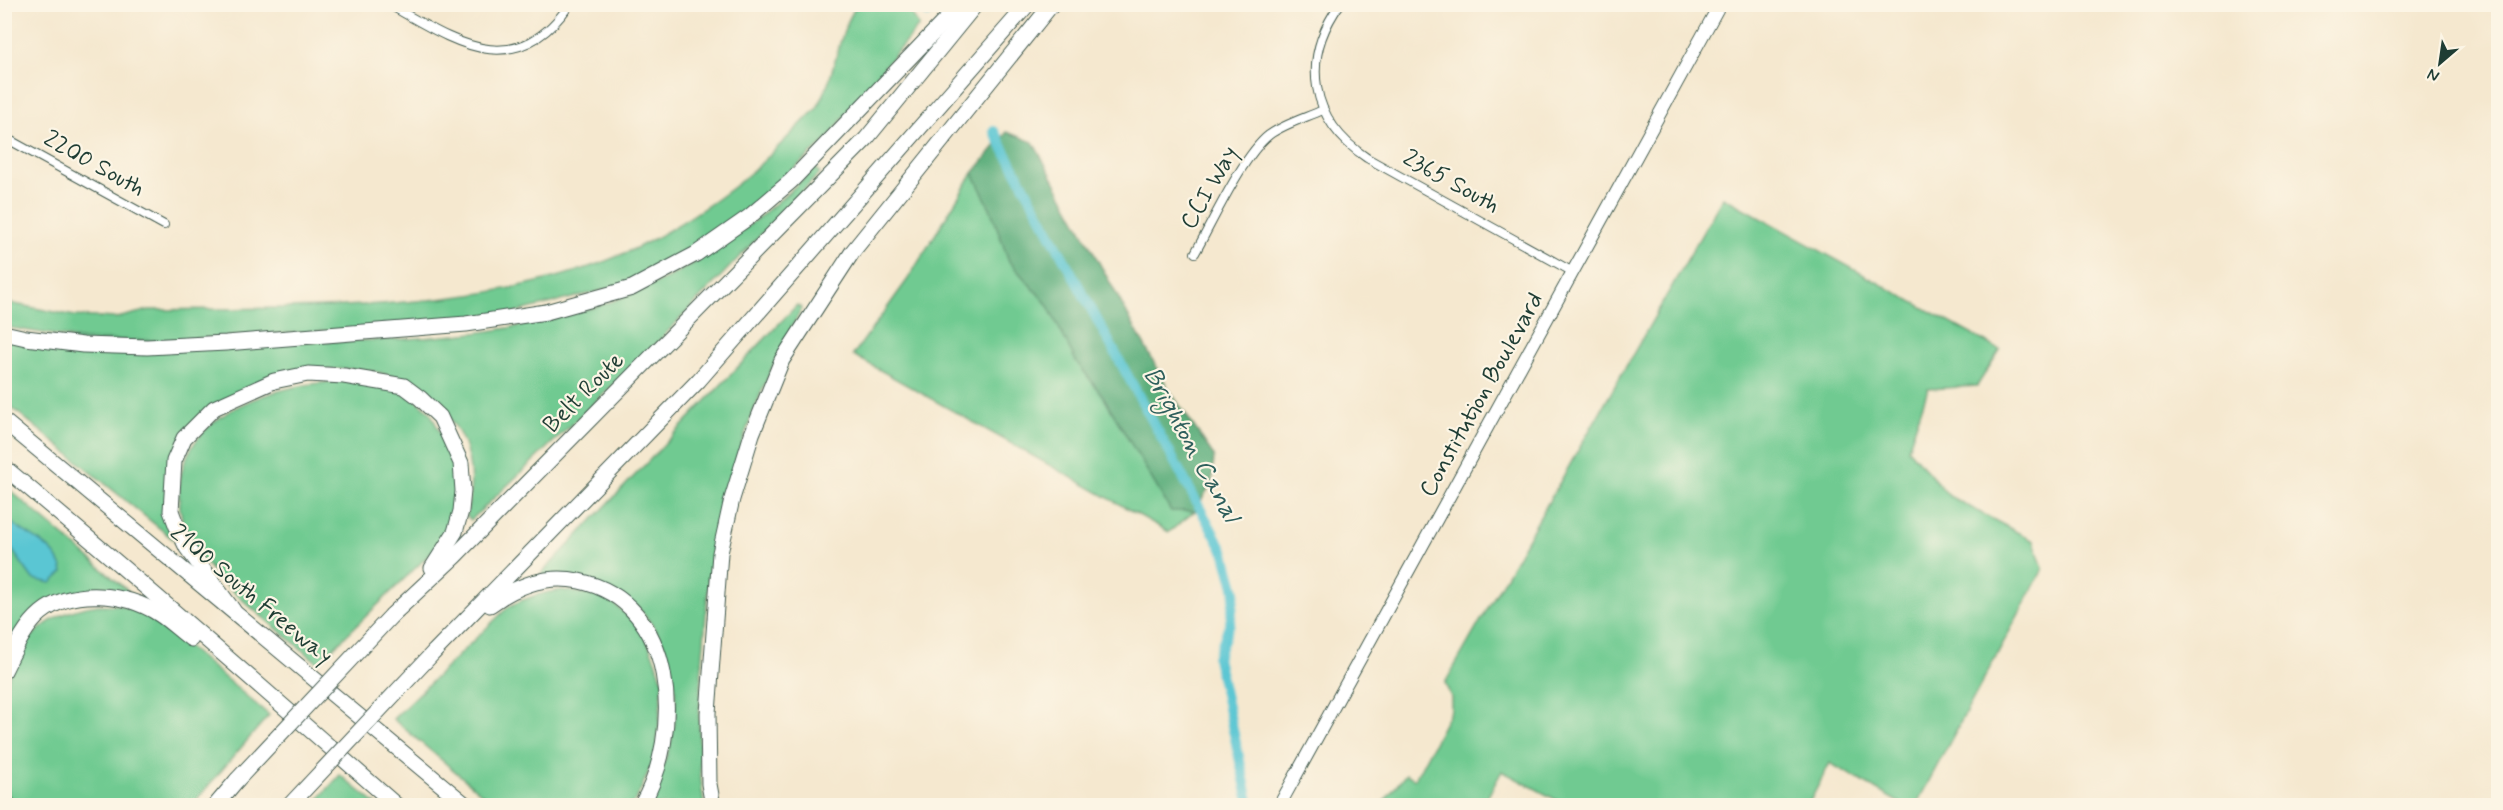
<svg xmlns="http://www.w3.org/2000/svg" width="2503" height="810" viewBox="0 0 2503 810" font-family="Mynerve,sans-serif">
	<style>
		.green { fill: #70ca91; stroke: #488462; stroke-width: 1.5 }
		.forest { fill: #5cae7b; stroke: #3e7658; stroke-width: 1.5 }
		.water { fill: #5ac6d3; stroke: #3c8284; stroke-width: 1.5 }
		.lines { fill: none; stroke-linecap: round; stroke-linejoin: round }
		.canal { stroke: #5ac6d3; stroke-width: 10 }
		.street-casing { stroke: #3f574b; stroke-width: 10 }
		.secondary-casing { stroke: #3f574b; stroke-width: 14 }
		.highway-casing { stroke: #3f574b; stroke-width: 17 }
		.street { stroke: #fff; stroke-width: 8 }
		.secondary { stroke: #fff; stroke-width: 12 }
		.highway { stroke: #fff; stroke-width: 15 }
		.highway-bridge-casing { stroke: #3f574b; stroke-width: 17; stroke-linecap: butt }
		.highway-bridge { stroke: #fff; stroke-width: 15 }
		.labels { text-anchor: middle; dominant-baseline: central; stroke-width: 4.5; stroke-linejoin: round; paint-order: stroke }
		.street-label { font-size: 24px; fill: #1f3d34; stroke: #fcf5e5 }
		.water-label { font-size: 26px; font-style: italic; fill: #2e5f5c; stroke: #fcf5e5 }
	</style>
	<rect width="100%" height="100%" fill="#fcf5e5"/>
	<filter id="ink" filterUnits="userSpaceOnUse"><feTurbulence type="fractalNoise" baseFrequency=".0167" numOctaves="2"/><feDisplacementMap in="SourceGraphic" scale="12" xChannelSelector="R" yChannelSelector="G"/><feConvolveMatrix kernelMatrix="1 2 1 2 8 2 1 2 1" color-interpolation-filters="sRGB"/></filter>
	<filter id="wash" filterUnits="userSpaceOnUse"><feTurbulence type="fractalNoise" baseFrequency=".008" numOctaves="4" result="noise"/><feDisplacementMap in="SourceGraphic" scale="24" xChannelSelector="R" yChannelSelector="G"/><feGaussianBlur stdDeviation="1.35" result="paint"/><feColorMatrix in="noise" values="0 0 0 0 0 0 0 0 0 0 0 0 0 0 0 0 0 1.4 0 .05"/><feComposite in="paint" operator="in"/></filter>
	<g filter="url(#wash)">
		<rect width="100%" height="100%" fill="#f5e8cf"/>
		<g class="green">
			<path d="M857,5h49l13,21 -62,73 -30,41 -112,97 -87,47 -152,38 -341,20 -48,-2 -82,-13 -1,-25 71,14 42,2 32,-8c163,-4 381,7 522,-81 18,-11 36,-22 53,-35 34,-24 63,-57 93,-86 19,-32 19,-72 40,-103z"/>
			<path d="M815,168l5,5 -169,176 -180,171 -5,-5c8,-28 6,-59 -8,-84 -25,-44 -70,-64 -120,-62 -15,1 -30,6 -45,10 -14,3 -31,4 -45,9 -15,6 -54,42 -69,54l-9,86 4,12 -169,-138 -1,-63c82,1 164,1 245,2 135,1 276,2 401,-55 63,-28 115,-71 165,-118z"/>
			<polygon points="973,173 991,210 1009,261 1047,304 1076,361 1103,396 1171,511 1195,511 1169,532 853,355 908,279"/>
			<polygon points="1723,197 2000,350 1977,386 1928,389 1908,449 1949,496 2034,541 2043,569 1916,805 1903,805 1830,763 1808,805 1566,805 1502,771 1483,805 1381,805 1406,774 1415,779 1451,710 1451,697 1445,683"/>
			<path d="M797,305l5,3c-44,81 -76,164 -91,256 -4,26 -5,52 -7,78 -5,54 -8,109 0,163h-58c7,-18 17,-37 23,-56 15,-51 5,-106 -33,-143l-95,-32z"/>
			<path d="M346,381l47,7 23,12 14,12 30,62 -4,40 -19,33 -119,116c-39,-34 -98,-75 -126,-118 -9,-14 -13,-35 -13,-52 2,-83 99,-110 167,-112z"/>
			<polygon points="5,486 135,597 52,604 5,659"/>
			<path d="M562,590l32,5 19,8 29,25 21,52 -7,75 -20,45 -6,5h-135l-102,-86 115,-112c17,-9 34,-15 54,-17z"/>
			<path d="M98,605h21l22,7 33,23 95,80 -77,90h-179c-12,-18 -8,-41 -8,-62 0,-14 -2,-28 0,-42 4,-55 40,-89 93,-96z"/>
			<polygon points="340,775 377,805 313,805"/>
		</g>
		<polygon class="forest" points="1007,132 1033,142 1169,390 1214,456 1212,482 1195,511 1171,511 1103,396 1076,361 1047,304 1009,261 991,210 973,173"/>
		<path class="water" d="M4,517c18,17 54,27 59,55l-12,11 -18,-4 -28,-39z"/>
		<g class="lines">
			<g class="canal">
				<polyline points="923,4 928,13"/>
				<polyline points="994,131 1225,554 1235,591 1230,623 1217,658 1250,806"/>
			</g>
		</g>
	</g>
	<g filter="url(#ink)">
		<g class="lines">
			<defs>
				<g id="street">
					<path d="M388,4c66,37 126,81 182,0"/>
					<path d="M1340,4c-40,56 -30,116 27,154l206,114"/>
					<polyline points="4,137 164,225"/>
					<path d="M1195,253c17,-30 48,-98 74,-118 15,-11 36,-17 54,-25"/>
				</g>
				<polyline id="secondary" points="1279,806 1720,4"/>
				<g id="highway">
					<polyline points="4,333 26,338 83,345 147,347 226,343 466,324 546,312 632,288 696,254 749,217 791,181 961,4"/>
					<polyline points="4,421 467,806"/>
					<path d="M4,467c133,111 263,225 393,339"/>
					<path d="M490,605c27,-20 56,-31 89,-24 99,21 105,152 62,225"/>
					<polyline points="233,610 187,548 177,527 171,511 174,461 184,438 214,408 274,381 308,374 344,376 404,386 420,398 440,417 461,463 463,491 461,511 455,532 432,568"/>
					<polyline points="392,615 455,556 866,139 976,4"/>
					<polyline points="434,652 699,380 1028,4"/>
					<path d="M4,671c10,-20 20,-44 37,-58 32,-26 85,-20 118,1 11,7 21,17 32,25"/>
					<polyline points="4,797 8,806"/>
					<polyline points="215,806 237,780"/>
					<polyline points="713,806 709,784 708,713 720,553 732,499 752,434 782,360 853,251 1052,4"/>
				</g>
			</defs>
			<use href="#street" class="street-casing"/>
			<use href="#secondary" class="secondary-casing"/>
			<use href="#highway" class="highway-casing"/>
			<use href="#street" class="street"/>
			<use href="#secondary" class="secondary"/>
			<use href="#highway" class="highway"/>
			<defs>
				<g id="highway-bridge">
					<polyline points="237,780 392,615"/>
					<polyline points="289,806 434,652"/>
				</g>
			</defs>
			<use href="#highway-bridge" class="highway-bridge-casing"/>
			<use href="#highway-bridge" class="highway-bridge"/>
		</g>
	</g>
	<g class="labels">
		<g class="street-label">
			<text transform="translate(94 164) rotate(29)">2200 South</text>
			<text transform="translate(1451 182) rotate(29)">2365 South</text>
			<text transform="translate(1210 188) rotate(-60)">CCI Way</text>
			<text transform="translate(584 393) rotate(-45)">Belt Route</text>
			<text transform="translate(1482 395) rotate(-61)">Constitution Boulevard</text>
			<text transform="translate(251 595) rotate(40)">2100 South Freeway</text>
		</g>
		<g class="water-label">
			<text transform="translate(1191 445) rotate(61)">Brighton Canal</text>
		</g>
	</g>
	<rect width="2503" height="810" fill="none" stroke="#fcf5e5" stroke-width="24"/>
	<g transform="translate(2440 63) rotate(209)" stroke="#fcf5e5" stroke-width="4.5" paint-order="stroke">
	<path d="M0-4.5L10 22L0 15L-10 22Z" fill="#1f3d34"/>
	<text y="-9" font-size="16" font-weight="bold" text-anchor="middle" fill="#1f3d34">N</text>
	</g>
</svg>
